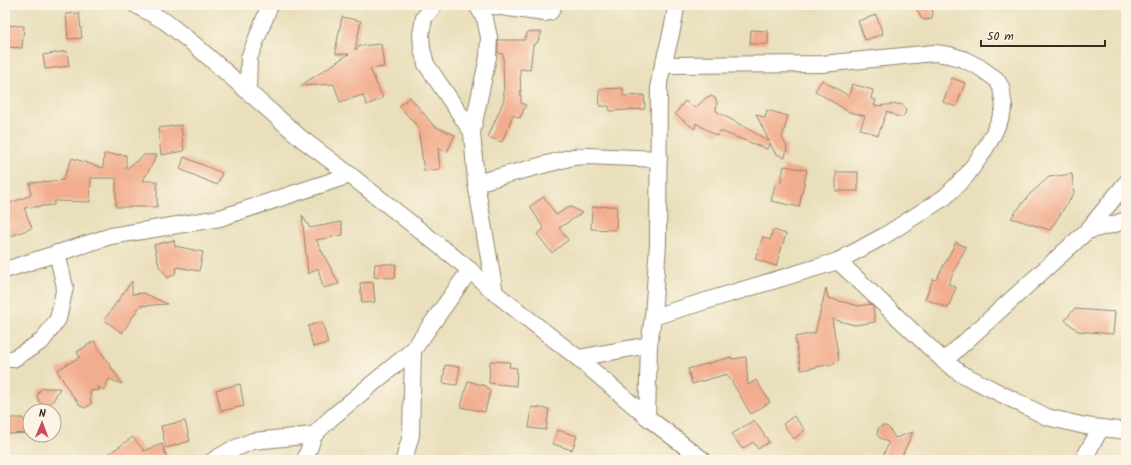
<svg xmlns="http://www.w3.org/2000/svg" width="1131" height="465" viewBox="0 0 1131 465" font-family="Kalam,sans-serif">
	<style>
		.building { fill: #f2ad8e }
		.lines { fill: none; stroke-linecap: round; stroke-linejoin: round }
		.minor-casing { stroke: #92846d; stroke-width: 18 }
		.minor { stroke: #fff; stroke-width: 16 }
	</style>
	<rect width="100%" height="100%" fill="#fcf5e5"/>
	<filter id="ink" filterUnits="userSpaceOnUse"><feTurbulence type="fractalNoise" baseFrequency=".025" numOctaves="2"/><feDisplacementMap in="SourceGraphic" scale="8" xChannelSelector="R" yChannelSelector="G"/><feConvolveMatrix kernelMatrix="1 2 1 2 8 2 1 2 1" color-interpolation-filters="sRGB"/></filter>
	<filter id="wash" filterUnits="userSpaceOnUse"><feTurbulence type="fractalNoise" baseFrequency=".012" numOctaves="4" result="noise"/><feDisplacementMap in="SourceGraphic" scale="16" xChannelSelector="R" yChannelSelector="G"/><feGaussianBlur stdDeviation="0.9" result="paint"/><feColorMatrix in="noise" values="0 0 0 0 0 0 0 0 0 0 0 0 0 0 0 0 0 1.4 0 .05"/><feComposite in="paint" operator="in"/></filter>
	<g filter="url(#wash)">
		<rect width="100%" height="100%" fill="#e9dfbc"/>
		<g id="blocks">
			<g class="building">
				<polygon points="915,5 929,5 933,12 932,19 925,20 921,18"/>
				<polygon points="79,13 82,38 68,39 66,14"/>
				<polygon points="876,15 883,34 865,40 858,21"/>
				<polygon points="342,17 361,21 355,50 360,46 381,44 384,67 370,69 383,98 367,105 363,95 340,102 334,84 300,86 349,54 336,54 336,47"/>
				<polygon points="5,25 24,26 22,48 5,47"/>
				<polygon points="751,30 768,31 768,44 750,44"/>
				<polygon points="528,32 542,32 537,43 533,45 530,70 520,69 521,103 526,105 520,118 513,115 502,142 488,137 504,100 503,54 498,53 498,40 524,40"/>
				<polygon points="67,51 69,66 45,69 43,55"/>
				<polygon points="952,78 965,83 956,107 943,102"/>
				<polygon points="822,80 849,96 852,84 873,90 871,99 876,100 874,106 900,104 904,106 906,110 905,114 902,117 898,117 887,111 878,135 860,129 865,116 849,112 815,91"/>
				<polygon points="623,88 623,96 644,95 645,109 610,111 609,106 600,106 599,89"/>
				<polygon points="711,96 715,98 717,102 716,111 769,141 756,114 765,118 767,110 788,116 782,138 787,147 785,158 775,153 770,143 767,149 720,131 717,136 696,123 695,129 675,114 685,101 695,108 707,97"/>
				<polygon points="410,97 434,126 455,135 447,152 438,148 440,169 424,171 418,127 399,106"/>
				<polygon points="181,125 184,151 161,155 158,128"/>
				<polygon points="104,154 126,155 126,169 144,155 157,155 143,181 157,181 157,207 116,207 116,178 91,178 90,202 54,201 54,205 24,208 32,228 9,237 5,228 5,205 31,195 30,183 63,180 72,158 103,168"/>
				<polygon points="184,157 222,173 217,185 180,169"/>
				<polygon points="784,166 807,170 799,207 771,201 776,181 781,182"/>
				<rect x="836" y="172" width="22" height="19"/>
				<polygon points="1072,174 1074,193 1050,230 1011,218 1030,194 1049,177"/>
				<polygon points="544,197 556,215 567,208 571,207 582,213 559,228 568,240 552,253 537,234 544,229 530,206"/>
				<polygon points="617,206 616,230 591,229 592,207"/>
				<polygon points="302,215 310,228 341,222 343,235 316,240 339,284 323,288 318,268 308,274"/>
				<polygon points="773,230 786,234 776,266 755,259 763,237 770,240"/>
				<polygon points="174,240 175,246 203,252 199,271 177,267 175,274 168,278 159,266 154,245"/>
				<polygon points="956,242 966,247 948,284 956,287 948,308 925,299 933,279 936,280"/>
				<polygon points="375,264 396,264 395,278 374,277"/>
				<polygon points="132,281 132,294 144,293 167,304 140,306 122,333 104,320"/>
				<polygon points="373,282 375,302 362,303 360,283"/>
				<polygon points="826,288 828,298 859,306 870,304 873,307 875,322 855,325 832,319 839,360 832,364 801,370 795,337 815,333"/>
				<polygon points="1074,309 1115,312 1113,334 1078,331 1065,320"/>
				<polygon points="322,322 328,343 313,347 308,326"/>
				<polygon points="94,341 122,384 109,379 104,390 96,386 100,390 90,391 91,404 85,408 80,405 69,391 57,370 80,357 77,352"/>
				<polygon points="731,357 732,359 746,357 748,385 756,380 770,402 751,414 727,374 692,384 688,369"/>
				<polygon points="490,361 510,362 509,367 517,368 516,386 489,383"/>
				<polygon points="445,365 460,367 457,385 443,383"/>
				<polygon points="468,381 486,386 490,391 485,412 461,407"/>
				<polygon points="240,384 244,406 221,411 216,390"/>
				<polygon points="42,388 60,388 53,401 48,404 46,404 40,403 37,396 40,390"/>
				<polygon points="532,407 549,409 546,430 529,428"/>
				<polygon points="794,416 805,430 794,439 783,424"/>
				<polygon points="5,418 23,418 30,433 5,434"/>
				<polygon points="754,420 769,442 758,449 753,442 742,449 732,434"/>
				<polygon points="185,421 190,441 166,448 161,426"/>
				<polygon points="881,426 886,426 889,428 895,438 913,432 900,460 881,460 889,443 879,437 877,434 878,429"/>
				<polygon points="558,430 577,436 572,450 553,444"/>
				<polygon points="133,437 144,451 162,444 168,460 100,460"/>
			</g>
		</g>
	</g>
	<g filter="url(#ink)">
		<use href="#blocks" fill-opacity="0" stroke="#92846d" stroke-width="1"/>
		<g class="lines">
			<defs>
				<g id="minor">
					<polyline points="136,5 166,22 196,46 302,139 350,175 470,270 495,293 578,358 647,417 703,460"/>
					<polyline points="434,5 424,18 421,34 422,49 426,64 472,132"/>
					<polyline points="477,5 485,19 489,37 488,57 472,132 476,183 495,293"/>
					<polyline points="486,5 545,13 550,12 554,5"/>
					<polyline points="248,90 249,58 270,5"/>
					<polyline points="476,183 573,157 587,156 659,159"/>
					<polyline points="1087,231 1126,183"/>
					<polyline points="838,261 944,361 960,373 1047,417 1085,426 1126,431"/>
					<polyline points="5,270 111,236 220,218 350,175"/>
					<polyline points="653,317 838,261 884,236 945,197 966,176 982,154 992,137 1001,117 1004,107 1001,87 996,79 979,67 963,59 949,55 934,53 822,64 663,65"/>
					<polyline points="578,358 649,345"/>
					<polyline points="5,359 13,359 42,341 58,319 65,287 57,253"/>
					<polyline points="944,361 1087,231 1115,224 1126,220"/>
					<path d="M647,417l2,-72 4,-28 5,-74 1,-160c5,-26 15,-52 17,-78"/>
					<polyline points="214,460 231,450 253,441 314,435"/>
					<polyline points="305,460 314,435 330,419 413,350 470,270"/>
					<polyline points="404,460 411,435 413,350"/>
					<polyline points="1083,460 1101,428"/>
				</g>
			</defs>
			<use href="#minor" class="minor-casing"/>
			<use href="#minor" class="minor"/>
		</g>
	</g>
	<rect width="1131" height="465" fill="none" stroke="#fcf5e5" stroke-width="20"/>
	<g transform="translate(42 423) rotate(1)"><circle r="19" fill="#fcf5e5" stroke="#afa495"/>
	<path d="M0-3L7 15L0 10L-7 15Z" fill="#d1495b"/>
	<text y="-6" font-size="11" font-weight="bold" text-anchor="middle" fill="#3b2a1e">N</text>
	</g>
	<path d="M981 40v6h124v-6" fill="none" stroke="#3b2a1e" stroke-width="2"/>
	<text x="987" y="40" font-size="12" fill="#3b2a1e" stroke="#fcf5e5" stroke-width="3" paint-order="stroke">50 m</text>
</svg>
